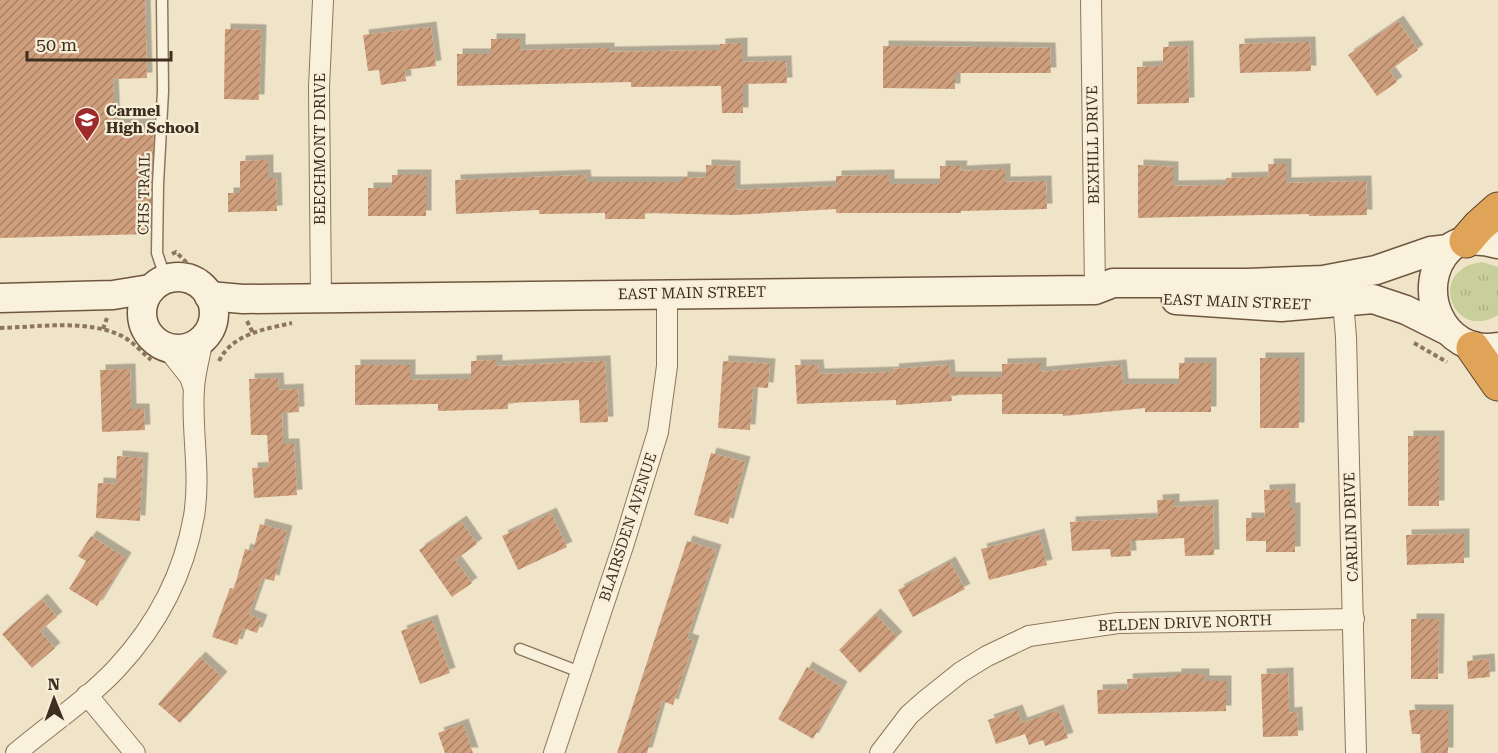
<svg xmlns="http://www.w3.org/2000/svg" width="1498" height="753" viewBox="0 0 1498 753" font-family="'Roboto Serif',serif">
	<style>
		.grass { fill: url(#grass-tufts) }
		.building { fill: url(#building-hatch); filter: url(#shadow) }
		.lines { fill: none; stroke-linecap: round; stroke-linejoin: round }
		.lane-casing { stroke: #8d765c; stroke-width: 13 }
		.street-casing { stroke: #8d765c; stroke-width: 22 }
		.secondary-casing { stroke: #6f573f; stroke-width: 31 }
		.highway-casing { stroke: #5b4430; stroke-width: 35 }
		.path { stroke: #8d765c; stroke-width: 4; stroke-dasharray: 4.5 3; stroke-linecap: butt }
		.lane { stroke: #faf1dc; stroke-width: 10 }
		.street { stroke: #faf1dc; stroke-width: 20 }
		.secondary { stroke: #faf1dc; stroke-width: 28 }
		.highway { stroke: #e0a458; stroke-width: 33 }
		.labels { text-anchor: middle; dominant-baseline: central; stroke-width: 4.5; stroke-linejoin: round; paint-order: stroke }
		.poi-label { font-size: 15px; font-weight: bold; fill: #3d2e20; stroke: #f7eed8; text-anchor: start }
		.street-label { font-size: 15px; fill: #3d2e20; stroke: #f7eed8 }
	</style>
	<defs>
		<pattern id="grass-tufts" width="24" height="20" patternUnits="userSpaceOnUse" patternTransform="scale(1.5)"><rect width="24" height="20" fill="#c9cf9b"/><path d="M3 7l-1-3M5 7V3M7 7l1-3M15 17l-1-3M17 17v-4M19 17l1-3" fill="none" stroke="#aeb285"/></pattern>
		<pattern id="building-hatch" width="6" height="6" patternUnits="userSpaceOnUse" patternTransform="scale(1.5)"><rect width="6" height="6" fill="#cf9f7d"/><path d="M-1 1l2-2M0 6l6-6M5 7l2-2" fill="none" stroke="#a98266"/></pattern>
		<filter id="shadow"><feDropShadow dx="5.5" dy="-5.5" stdDeviation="0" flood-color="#0004"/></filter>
	</defs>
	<rect width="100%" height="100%" fill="#f0e4c8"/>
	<path class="grass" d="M1482,262l16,5v48c-45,28 -73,-46 -16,-53z"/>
	<g class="building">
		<polygon points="0,0 145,0 147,78 113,79 115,124 154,124 150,234 0,238"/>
		<polygon points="1398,21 1418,50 1389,71 1397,82 1377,96 1348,55"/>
		<polygon points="431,27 436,66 405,70 406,81 381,85 379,70 368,71 363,35"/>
		<polygon points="225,29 261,30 259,100 224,99"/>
		<polygon points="491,39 520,39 520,50 609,48 609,52 720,50 720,44 742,43 742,62 786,61 787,83 743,84 743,113 722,113 721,86 631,87 631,82 457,86 457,54 491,54"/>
		<polygon points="1310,42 1311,71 1240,73 1239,44"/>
		<polygon points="883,46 1050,48 1051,73 955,73 955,89 883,88"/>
		<polygon points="1188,46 1189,103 1137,104 1137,67 1163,66 1163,47"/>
		<polygon points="268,160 268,178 276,178 277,211 228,212 228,193 240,193 240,161"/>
		<polygon points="1268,164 1286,164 1286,183 1366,181 1367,215 1309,216 1309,214 1138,218 1138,165 1173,167 1173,186 1226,185 1226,178 1269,177"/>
		<polygon points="706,165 735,166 735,190 836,186 836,176 889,175 889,184 940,184 940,166 962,166 961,171 1005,169 1005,182 1046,181 1047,209 961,211 961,213 836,213 836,209 735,215 645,213 645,219 605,219 605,213 539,214 539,210 456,214 455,180 585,175 586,182 682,182 682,177 706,178"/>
		<polygon points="392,175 426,175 426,216 368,216 368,188 392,188"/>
		<rect x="1260" y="358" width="39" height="70"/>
		<polygon points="497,360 497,366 605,361 608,422 580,423 579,400 508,403 508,409 438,411 438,404 355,405 355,365 410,365 410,380 471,379 471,361"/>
		<polygon points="723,361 770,364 768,388 753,387 750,430 718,428"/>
		<polygon points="1041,363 1041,372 1121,365 1123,384 1179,384 1179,363 1211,363 1211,412 1145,412 1145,408 1063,416 1063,414 1002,414 1002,394 951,395 952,401 896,405 896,400 797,404 795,365 818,365 819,374 894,372 893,369 949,365 950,377 1002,377 1002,364"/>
		<polygon points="130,369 131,409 144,409 145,430 102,432 100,370"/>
		<polygon points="278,378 279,390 298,389 299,412 282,413 283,444 294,444 297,495 254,498 252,468 269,467 267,435 251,435 249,379"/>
		<rect x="1408" y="436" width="31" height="70"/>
		<polygon points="711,453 745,462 728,524 694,515"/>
		<polygon points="117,456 143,458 140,521 96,518 98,483 116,484"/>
		<polygon points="1290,489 1290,508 1295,508 1295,552 1266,552 1266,541 1246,541 1246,518 1265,518 1264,490"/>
		<polygon points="1174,499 1174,507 1213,505 1214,555 1185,556 1184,538 1130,541 1131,556 1111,557 1110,549 1072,551 1070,522 1158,518 1157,500"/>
		<polygon points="551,513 567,547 518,570 502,536"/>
		<polygon points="461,521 477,544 455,560 472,583 452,597 419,550"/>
		<polygon points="260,524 287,531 274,581 262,578 249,615 262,620 257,633 243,628 237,645 212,637 230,588 234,589 245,549 253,551"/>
		<polygon points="1039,534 1047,565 989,580 981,549"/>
		<polygon points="1464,534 1464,563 1407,565 1406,535"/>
		<polygon points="91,536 126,558 97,606 69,589 86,561 78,556"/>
		<polygon points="687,541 716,550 687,639 694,641 673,705 662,701 647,753 617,753"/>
		<polygon points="950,562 965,589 913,617 898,590"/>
		<polygon points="42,599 57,617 40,631 55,648 32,668 2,634"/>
		<polygon points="875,614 897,637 860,673 839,650"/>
		<polygon points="1411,619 1439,619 1438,679 1411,679"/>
		<polygon points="432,620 450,673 420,684 401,631"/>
		<polygon points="200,657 222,677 180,723 158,704"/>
		<polygon points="1489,659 1490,677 1468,679 1467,661"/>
		<polygon points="807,667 842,687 813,739 778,719"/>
		<polygon points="1288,673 1289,713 1297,712 1298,736 1263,737 1261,674"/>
		<polygon points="1176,674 1204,674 1204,681 1226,681 1226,711 1098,714 1097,690 1128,689 1127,679 1176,677"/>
		<polygon points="1017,710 1022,723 1058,710 1068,738 1045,746 1043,740 1029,745 1025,734 996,744 988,720"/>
		<polygon points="1409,710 1448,710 1448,753 1421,753 1420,734 1412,734"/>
		<polygon points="463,724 473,753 445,753 438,733"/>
	</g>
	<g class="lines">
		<defs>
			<g id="lane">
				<polyline points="162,0 163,91 158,184 157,253 166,280"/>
				<polyline points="520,649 580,672"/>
			</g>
			<g id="street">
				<polyline points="1091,0 1095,290"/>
				<polyline points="321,298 319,87 323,0"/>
				<polyline points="1343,302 1346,337 1356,753"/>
				<polyline points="167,348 190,377 194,389"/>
				<polyline points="87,695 135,753"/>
				<path d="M16,753c33,-28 71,-53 101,-85 40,-43 67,-95 77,-152 7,-43 -3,-86 0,-128 1,-16 6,-33 9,-49"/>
				<polyline points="554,753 624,543 658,432 667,366 667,293"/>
				<polyline points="880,753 909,715 926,700 961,672 987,656 1029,636 1118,623 1354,619"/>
			</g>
			<g id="secondary">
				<path d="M1498,244c-14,-4 -37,-7 -49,5 -36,37 -8,108 49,98"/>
				<circle cx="178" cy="313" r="36"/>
				<polyline points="209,296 243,299 1095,290 1113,283 1247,283 1323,280 1376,270 1431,251 1449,249"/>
				<polyline points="0,298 113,295 150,289"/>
				<polyline points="1176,300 1281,307 1373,299 1406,310 1446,330"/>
			</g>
			<g id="highway">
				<polyline points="1466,241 1479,226 1498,209"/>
				<polyline points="1473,348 1498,384"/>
			</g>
		</defs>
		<use href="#lane" class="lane-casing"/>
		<use href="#street" class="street-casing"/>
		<use href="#secondary" class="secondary-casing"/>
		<use href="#highway" class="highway-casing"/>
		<g class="path">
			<polyline points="172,254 176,252 189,265 208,273"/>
			<polyline points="247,321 253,333"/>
			<path d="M0,328c38,-1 87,-9 122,8 11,6 20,16 29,24"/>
			<polyline points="103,329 107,318"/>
			<polyline points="1414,343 1447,362"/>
			<path d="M219,361c13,-27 46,-32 73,-38"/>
		</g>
		<use href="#lane" class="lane"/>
		<use href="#street" class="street"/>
		<use href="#secondary" class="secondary"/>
		<use href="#highway" class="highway"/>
	</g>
	<defs>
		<symbol id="school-pin" viewBox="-11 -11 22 30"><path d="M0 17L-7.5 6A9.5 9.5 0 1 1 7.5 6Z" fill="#9e2a2b" stroke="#f7eed8"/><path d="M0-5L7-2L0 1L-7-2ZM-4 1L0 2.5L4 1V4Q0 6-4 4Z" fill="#fff"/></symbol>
	</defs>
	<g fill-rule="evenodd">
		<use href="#school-pin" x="72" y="105" width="30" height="40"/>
	</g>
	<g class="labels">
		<g class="poi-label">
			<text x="106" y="111">Carmel<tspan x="106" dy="17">High School</tspan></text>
		</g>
		<g class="street-label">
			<text transform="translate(1093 145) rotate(-91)">BEXHILL DRIVE</text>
			<text transform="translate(320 149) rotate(-90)">BEECHMONT DRIVE</text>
			<text transform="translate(144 194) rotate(-89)">CHS TRAIL</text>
			<text transform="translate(692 293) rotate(-1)">EAST MAIN STREET</text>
			<text transform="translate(1237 302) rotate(2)">EAST MAIN STREET</text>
			<text transform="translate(628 527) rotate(-72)">BLAIRSDEN AVENUE</text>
			<text transform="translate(1351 527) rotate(-92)">CARLIN DRIVE</text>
			<text transform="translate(1185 623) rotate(-2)">BELDEN DRIVE NORTH</text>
		</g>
	</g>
	<g transform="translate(54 699) rotate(359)" stroke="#f7eed8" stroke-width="4.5" paint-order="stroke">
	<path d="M0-4.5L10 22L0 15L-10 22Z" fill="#3d2e20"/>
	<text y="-9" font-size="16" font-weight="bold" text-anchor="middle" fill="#3d2e20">N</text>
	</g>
	<path d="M27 51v9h144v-9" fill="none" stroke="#3d2e20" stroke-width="3"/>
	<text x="36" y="51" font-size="18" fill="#3d2e20" stroke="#f7eed8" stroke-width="4.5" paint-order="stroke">50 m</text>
</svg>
